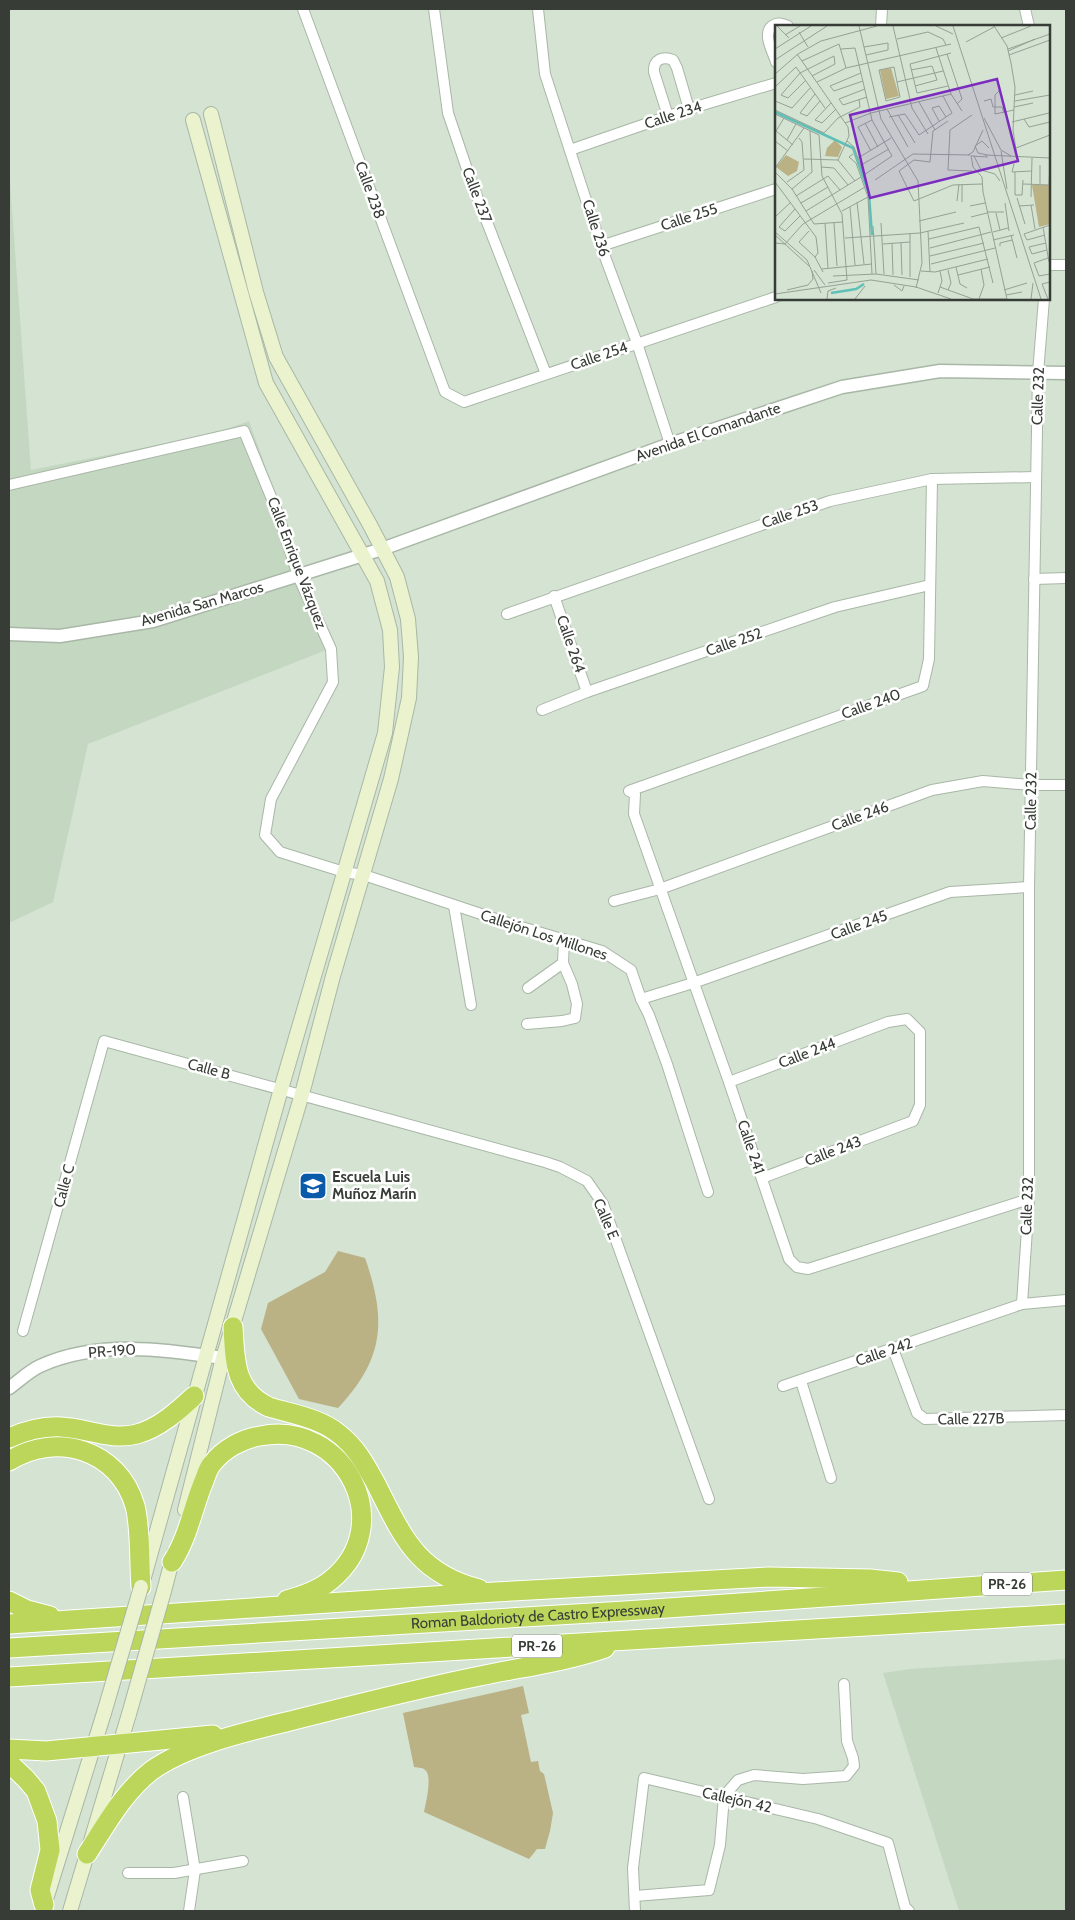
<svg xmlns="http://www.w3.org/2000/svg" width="1075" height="1920" viewBox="0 0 1075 1920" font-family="Cabin,sans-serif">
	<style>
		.built { fill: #c4d8c1 }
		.green { fill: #bab184 }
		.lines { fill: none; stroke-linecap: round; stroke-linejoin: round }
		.minor-casing { stroke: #a9b7a7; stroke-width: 12 }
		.tertiary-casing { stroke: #a9b7a7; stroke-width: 15 }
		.secondary-casing { stroke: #a9b7a7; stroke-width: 16 }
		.motorway-casing { stroke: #fff; stroke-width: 21 }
		.minor { stroke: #fff; stroke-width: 10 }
		.tertiary { stroke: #fff; stroke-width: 12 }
		.secondary { stroke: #ebf3ce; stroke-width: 14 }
		.motorway { stroke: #bbd65a; stroke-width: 19 }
		.secondary-bridge-casing { stroke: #a9b7a7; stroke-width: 16; stroke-linecap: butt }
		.secondary-bridge { stroke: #ebf3ce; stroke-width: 14 }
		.labels { text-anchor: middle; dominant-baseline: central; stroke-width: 5; stroke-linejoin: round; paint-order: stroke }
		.shield { fill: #fff; stroke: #737772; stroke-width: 1 }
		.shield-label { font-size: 14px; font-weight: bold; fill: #373d36 }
		.street-label { font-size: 15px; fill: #373d36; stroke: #fff }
		.poi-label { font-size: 15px; font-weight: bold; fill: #373d36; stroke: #fff; text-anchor: start }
		.inset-river { fill: none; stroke: #60c0b7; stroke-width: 2.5 }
		.inset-road { fill: none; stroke: #95a194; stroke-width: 1 }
		.view { fill: #7b2cbf; fill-opacity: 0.15; stroke: #7b2cbf; stroke-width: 2.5 }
		.inset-edge { fill: none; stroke: #373d36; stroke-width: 2.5 }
	</style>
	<rect width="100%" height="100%" fill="#d4e3d2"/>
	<g class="built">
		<polygon points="9,168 31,470 213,434 249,421 305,576 334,647 88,744 53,902 9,923"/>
		<polygon points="1066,1659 1066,1911 959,1911 883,1673 910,1669"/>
	</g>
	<g class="green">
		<path d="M338,1251l27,7c22,63 19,101 -27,150l-39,-9 -38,-70 7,-26 57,-31z"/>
		<path d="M523,1686l6,27 -8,2 10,47 7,-1 2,10 4,3 9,39 -3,18 -5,18h-8l-8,10 -105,-47c2,-9 8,-35 2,-41 -3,-4 -7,-3 -12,-4l-11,-54z"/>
	</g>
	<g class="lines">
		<defs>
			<g id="minor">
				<polyline points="303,9 445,392 464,402 776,297"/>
				<polyline points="434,9 448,113 471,181 546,374"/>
				<polyline points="538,9 545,74 601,246 637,343 670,444"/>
				<polyline points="1025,9 1029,26"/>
				<polyline points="881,26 882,9"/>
				<path d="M776,62c-3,-10 -14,-28 -4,-36 6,-4 10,-3 16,0"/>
				<path d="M668,116l-14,-44c-1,-13 9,-16 19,-12l4,8 12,41"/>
				<polyline points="570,150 689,109 776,83"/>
				<polyline points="601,246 776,189"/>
				<polyline points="1049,265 1066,265"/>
				<polyline points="932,479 929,659 923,686 629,791 635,794 634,814 729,1082 789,1259 797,1267 808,1269 1029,1199"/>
				<polyline points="9,485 244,431 278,514 298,576 331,649 333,682 271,799 265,835 280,852 344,872 364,875 508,923 602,951 631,970 641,999 649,1015 667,1064 708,1192"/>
				<polyline points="1034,579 1066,578"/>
				<polyline points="554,596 587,692"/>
				<polyline points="507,614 830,501 932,479 1036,477"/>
				<polyline points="542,710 587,692 835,607 930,585"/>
				<polyline points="614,901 660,889 932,790 983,781 1031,785 1066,785"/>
				<polyline points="454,906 471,1005"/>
				<polyline points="528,988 563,963"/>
				<polyline points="641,999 693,983 950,892 1029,887"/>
				<polyline points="527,1024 562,1021 575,1018 577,1004 572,984 563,963 564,939"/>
				<polyline points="729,1082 888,1022 907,1019 920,1032 920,1105 913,1121 762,1178"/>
				<polyline points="1022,1304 1029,1199 1029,887 1038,373 1044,299"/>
				<polyline points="23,1331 104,1041 545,1162 560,1167 587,1181 603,1204 709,1499"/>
				<polyline points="893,1349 917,1413 925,1419 1066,1415"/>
				<polyline points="801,1381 831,1478"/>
				<polyline points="783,1386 1022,1304 1066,1300"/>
				<polyline points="183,1797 195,1870 189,1911"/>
				<polyline points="128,1873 174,1873 243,1861"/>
				<polyline points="635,1896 709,1890 720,1845 724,1796 738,1780 754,1775 803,1779 846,1776 854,1766 853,1758 847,1741 844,1684"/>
				<polyline points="635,1911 633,1868 644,1778 818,1819 888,1843 905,1907 909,1911"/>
			</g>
			<g id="tertiary">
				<polyline points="9,634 60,636 153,621 382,549 670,444 842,387 940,371 1066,373"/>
				<path d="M9,1388c10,-7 20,-17 31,-22 58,-26 123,-17 183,-8"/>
			</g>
			<g id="secondary">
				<polyline points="185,1510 223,1358 302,1094 333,976 391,779 409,698 411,657 408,619 397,577 370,525 276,357 256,292 211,114"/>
				<polyline points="144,1577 281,1089 385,733 392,667 390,630 377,581 266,383 193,120"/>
				<polyline points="164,1591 174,1553"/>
				<polyline points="47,1896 104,1713"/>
				<polyline points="70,1911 129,1714"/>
			</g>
			<g id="motorway">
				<path d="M233,1327c2,33 1,64 36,80 23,7 51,11 70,27 17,13 26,30 36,48 27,53 41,91 104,107"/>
				<path d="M9,1438c16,-7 34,-12 52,-11 25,1 51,14 76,7 22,-6 41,-23 57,-38"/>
				<path d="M9,1461c48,-30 110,-11 126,45 6,23 4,57 6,81"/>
				<path d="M172,1562c16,-24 21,-55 32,-81 2,-5 4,-13 8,-17 11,-15 30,-25 48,-28 84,-17 139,89 71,144 -12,10 -29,16 -44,20"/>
				<polyline points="9,1601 27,1610 50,1616"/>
				<polyline points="9,1624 495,1592 769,1577 870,1579 898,1582"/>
				<path id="s1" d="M9,1648l616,-37 441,-31"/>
				<polyline points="9,1677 1066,1614"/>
				<polyline points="9,1749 46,1751 213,1735"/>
				<polyline points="9,1763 26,1779 36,1791 47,1821 50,1850 40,1890 44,1905"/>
				<path d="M87,1854c19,-29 36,-61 64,-83 34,-25 94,-39 135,-49 64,-16 129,-33 194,-46 42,-9 85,-14 125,-28"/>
			</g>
		</defs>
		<use href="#minor" class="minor-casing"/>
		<use href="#tertiary" class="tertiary-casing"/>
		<use href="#secondary" class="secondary-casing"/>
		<use href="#motorway" class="motorway-casing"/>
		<use href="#minor" class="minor"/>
		<use href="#tertiary" class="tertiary"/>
		<use href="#secondary" class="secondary"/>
		<use href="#motorway" class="motorway"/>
		<defs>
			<g id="secondary-bridge">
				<polyline points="104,1713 141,1587"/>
				<polyline points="129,1714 164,1591"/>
			</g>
		</defs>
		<use href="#secondary-bridge" class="secondary-bridge-casing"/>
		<use href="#secondary-bridge" class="secondary-bridge"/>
	</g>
	<defs>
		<symbol id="school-square" viewBox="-11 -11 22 22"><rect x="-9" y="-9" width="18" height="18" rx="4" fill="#095baa" stroke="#fff"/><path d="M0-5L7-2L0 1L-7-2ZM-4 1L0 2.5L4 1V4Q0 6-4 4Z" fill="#fff"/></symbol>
	</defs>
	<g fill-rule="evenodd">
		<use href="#school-square" x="297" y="1170" width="32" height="32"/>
	</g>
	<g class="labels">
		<g class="shield">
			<rect x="982" y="1572.5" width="50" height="23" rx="4"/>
			<rect x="512" y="1634.5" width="50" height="23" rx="4"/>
		</g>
		<g class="shield-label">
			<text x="1007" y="1584">PR-26</text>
			<text x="537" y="1646">PR-26</text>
		</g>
		<g class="street-label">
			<text transform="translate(673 115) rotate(-18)">Calle 234</text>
			<text transform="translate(370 190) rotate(70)">Calle 238</text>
			<text transform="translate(477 195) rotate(69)">Calle 237</text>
			<text transform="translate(689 217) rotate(-18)">Calle 255</text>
			<text transform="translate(596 228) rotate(72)">Calle 236</text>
			<text transform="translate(599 356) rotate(-19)">Calle 254</text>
			<text transform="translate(1038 396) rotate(-88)">Calle 232</text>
			<text transform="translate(708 432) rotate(-19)">Avenida El Comandante</text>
			<text transform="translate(790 514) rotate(-19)">Calle 253</text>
			<text transform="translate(297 563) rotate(69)">Calle Enrique Vázquez</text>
			<text transform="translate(202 604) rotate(-16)">Avenida San Marcos</text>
			<text transform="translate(734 642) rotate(-19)">Calle 252</text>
			<text transform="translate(571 644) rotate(71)">Calle 264</text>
			<text transform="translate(871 704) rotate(-20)">Calle 240</text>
			<text transform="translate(1031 801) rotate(-89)">Calle 232</text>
			<text transform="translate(860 816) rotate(-20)">Calle 246</text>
			<text transform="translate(859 925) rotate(-20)">Calle 245</text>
			<text transform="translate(544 935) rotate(18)">Callejón Los Millones</text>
			<text transform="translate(807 1053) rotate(-21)">Calle 244</text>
			<text transform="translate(209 1069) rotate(15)">Calle B</text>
			<text transform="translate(751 1147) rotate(71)">Calle 241</text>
			<text transform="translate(833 1151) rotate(-21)">Calle 243</text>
			<text transform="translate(64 1186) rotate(-75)">Calle C</text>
			<text transform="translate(1027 1206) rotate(-88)">Calle 232</text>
			<text transform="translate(606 1219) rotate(67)">Calle E</text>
			<text transform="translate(112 1351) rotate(-4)">PR-190</text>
			<text transform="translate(884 1352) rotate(-19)">Calle 242</text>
			<text transform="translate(971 1419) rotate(-1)">Calle 227B</text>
			<text stroke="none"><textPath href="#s1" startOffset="530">Roman Baldorioty de Castro Expressway</textPath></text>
			<text transform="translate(737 1800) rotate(13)">Callejón 42</text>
		</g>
		<g class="poi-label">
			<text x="332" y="1177">Escuela Luis<tspan x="332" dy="17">Muñoz Marín</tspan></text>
		</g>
	</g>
	<g transform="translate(775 25)">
		<rect width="275" height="275" fill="#d4e3d2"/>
		<path d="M116,43l8,28 -13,3 -6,-29zM60,115l7,7 -4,10 -13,-1 2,-8zM11,130l13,7 -2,9 -9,5 -12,-9zM257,160h17l1,39 -11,3z" fill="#bab184"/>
		<path class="inset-river" d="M0,87l78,36 16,46 3,41M56,268l25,-4 8,-5"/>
		<path class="inset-road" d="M2,1l12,12M84,1l22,93 37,62 4,82 -6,25M118,1l19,82 16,26M161,1l17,8M178,1l88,273M219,1l13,20 4,17 4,24 -2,43 4,26M24,7l9,15M10,10l15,-9M226,13l30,-12M122,14l31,-7 15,7 3,6M191,17l28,-15M89,22l24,-4v7l-22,5M161,23l15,46 11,17M0,24l36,-23M66,24l14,-1 17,72 20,36 -28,19 -10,-28 -7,-6M233,24l42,-15M233,26l27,-12M22,29l51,73 1,9 -11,24M172,29l15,45 -5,5M234,30l41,-15M0,35l52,-34M27,36l37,-17 7,24M119,42l6,30 -14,4 -7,-31zM136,45l21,-4 5,14 -22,6M86,48l-31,13 4,5 29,-10M0,49l23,-20 23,-13 56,-15M31,55l-18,18 -7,-3 19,-22 34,-17 1,8 -23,12M42,57l29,-14 105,-24M122,57l46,-11M173,61l-31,7 -7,-29 41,-11M0,62l21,-20 29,41M90,64l-26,10 4,6 24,-8M226,64l-6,6v19l19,-4M40,69l-15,19 7,3 13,-15M240,70l18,-4M0,76l17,7 19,-21M209,76l7,-2 2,8h9l2,6M240,76l35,-6M144,77l16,28M56,78l-16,17 7,3 14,-14M239,82l19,-4M112,84l21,38M0,85l49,23 14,-15 22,-11 -1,-8M0,89l44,21 3,41 20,38 5,66 -19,3M123,90l17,28M197,90l-22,15 -2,40 24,1M114,92l16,-3 14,21 33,-22 -9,-17M209,93l17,32 10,6M249,94l5,8 21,-5M164,96l-7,-13 7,-2 7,11M173,96l-15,10 -3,31 -16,-2 -15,11 15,30 39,-16 29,-1M237,97l37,-9M70,98l26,-10 80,-19M90,98l13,24M1,106l17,14M1,106l8,-13M12,115l9,-16M0,116l13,10M241,123l34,-13M96,126l-13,-24 14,-7M226,126l6,38M78,129l-4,3 7,6 12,34 4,77M193,130l5,-3 10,-22M196,130l2,12 9,10 1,15 24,107M210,130l65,3M212,130l-9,-2 -3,-7 7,-5 7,7M197,131l16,1M199,131l7,14 14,4 5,7M83,133l33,-20M29,134l34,1 17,21M239,139l-2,8 20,-1M86,140l28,-16M46,142l13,1 14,17M0,143l29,-40M0,147l17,17 22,35 29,-2M240,147v23h7l1,-15M100,155l38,-26 57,1M0,157l41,55 2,16 -3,4M12,157l17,-12 -2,-28 -3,-4M248,159l27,1M265,159v-19M274,159l1,-21M17,164l20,-17 -2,-41M21,171l32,-20 12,14M256,172l1,-39M242,173l8,26M182,176l2,-17M82,177l7,62M187,177v-18M26,178l27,-16M230,178l4,28M256,180l4,24M195,181l15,-3M244,181l15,-1M75,182l5,58M20,184l-16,18 6,4 15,-15M31,186l55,-34M67,186l26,-14M212,187h17M221,188l4,17M0,192l16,-15M196,192l16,-4M144,196l37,-9M50,198l3,45M59,198l3,43M106,198l3,51M98,201l3,48M268,202l6,35M34,206l-10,11 16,15 8,15M153,206l2,41M0,207l32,28 14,33M218,207l15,-4M135,208v44M0,210l34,31M236,210l6,23M270,210l-18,5 -3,-6 26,-9M70,213l75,-5 44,-10M154,214l50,-12 14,56M218,215l21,-5M0,218l10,1 18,-20 62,-37M117,218l1,32M126,218l1,32M271,218l-17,4 3,7 15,-4M108,219l27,-2M225,221v-3l12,-3M155,223l61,-16M155,231l54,-13M273,233l-14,5 5,13 11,-2M156,239l64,-16M181,242l4,17 7,4M47,244l50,-5M39,245l11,15M173,245l3,13 -3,7M146,246l14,1 53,-13M183,250l32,-8M58,251l43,-2 43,6M119,260l8,6 2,-5M165,262l33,12h33M12,265l21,-5 5,-6 -1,-8M229,265l23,-7M163,268l4,-12 -2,-10M0,269l96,-14 45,7 35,12M231,270l16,-3M52,274l1,-8 8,-3M80,274l10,-13M204,274l5,-14 -3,-16M256,274l2,-16M273,274l-6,-15 8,-2"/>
		<path class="view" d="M222,54l21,82 -148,37 -20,-83z"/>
		<rect width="275" height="275" class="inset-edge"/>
	</g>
	<rect width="1075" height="1920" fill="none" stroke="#373d36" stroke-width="20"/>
</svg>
